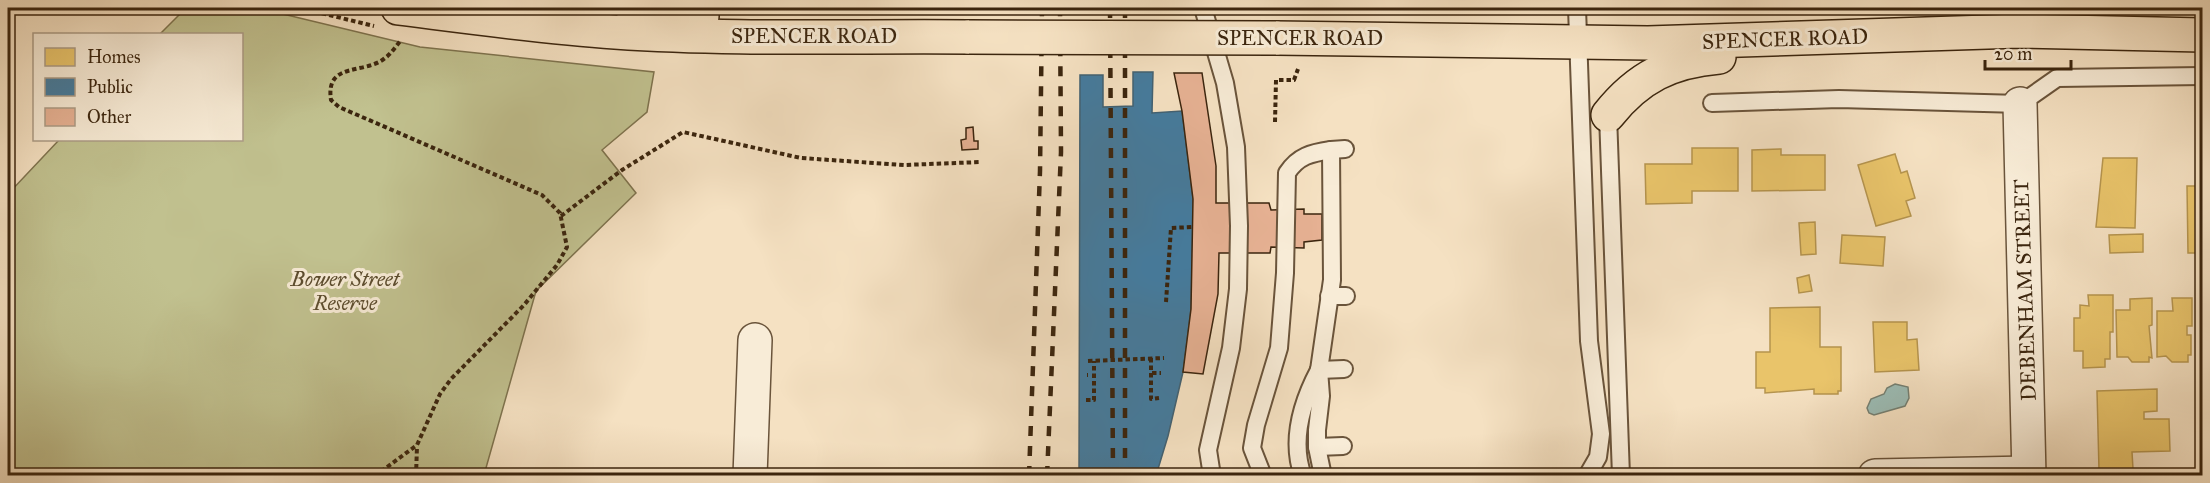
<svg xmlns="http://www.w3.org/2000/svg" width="2210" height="483" viewBox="0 0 2210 483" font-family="'IM FELL Great Primer',serif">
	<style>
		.green { fill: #c1c18f; stroke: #7e734e; stroke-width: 1.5 }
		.water { fill: #9cbdb6; stroke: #758073; stroke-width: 1.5 }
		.homes { fill: #e9c46a; stroke: #b5944e; stroke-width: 1.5 }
		.public { fill: #457b9d; stroke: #426172; stroke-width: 1.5 }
		.building { fill: #e6b193; stroke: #3b250e; stroke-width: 1.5 }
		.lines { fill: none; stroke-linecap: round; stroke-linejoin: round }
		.service-casing { stroke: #6a543b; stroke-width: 20 }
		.minor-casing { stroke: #6a543b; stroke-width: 36 }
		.primary-casing { stroke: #3b250e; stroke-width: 36 }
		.path { stroke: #3b250e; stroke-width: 4; stroke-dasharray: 4.5 3; stroke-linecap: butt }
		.service { stroke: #f8ecd7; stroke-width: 16 }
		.minor { stroke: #f8ecd7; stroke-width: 33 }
		.primary { stroke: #f5e1c2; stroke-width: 33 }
		.rail { stroke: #3b250e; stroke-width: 4.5; stroke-dasharray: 10 10; stroke-linecap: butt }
		.primary-bridge-casing { stroke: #3b250e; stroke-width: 36; stroke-linecap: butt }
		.path-bridge { stroke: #3b250e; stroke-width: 4; stroke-dasharray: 4.5 3; stroke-linecap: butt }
		.primary-bridge { stroke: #f5e1c2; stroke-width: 33 }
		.labels { text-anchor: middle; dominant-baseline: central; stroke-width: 6; stroke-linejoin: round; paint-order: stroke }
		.street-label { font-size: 21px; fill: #3b250e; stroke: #f8ecd7 }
		.park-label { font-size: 21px; font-style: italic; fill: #5c4c2e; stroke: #f8ecd7 }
	</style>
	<rect width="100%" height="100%" fill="#f5e1c2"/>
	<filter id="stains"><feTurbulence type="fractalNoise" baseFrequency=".00333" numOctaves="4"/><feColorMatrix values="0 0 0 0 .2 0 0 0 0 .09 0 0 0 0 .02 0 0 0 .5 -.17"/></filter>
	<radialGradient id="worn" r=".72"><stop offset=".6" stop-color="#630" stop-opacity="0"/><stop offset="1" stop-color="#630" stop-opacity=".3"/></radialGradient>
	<polygon class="green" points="186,8 258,8 420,47 654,72 647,112 602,150 636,193 536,291 484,475 8,475 8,194 59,140 242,140 242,34 160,34"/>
	<polygon class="water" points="1895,384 1908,387 1909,398 1905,406 1874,415 1869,413 1867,408 1871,399 1884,394 1887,388"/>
	<g class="homes">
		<polygon points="1692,148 1738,148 1738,191 1692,191 1692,203 1646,204 1645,164 1692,164"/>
		<polygon points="1781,149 1781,155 1825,155 1825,190 1752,191 1752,150"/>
		<polygon points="1895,154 1901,173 1907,171 1915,198 1906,201 1911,216 1876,226 1858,165"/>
		<polygon points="2103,158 2137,158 2135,228 2096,227"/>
		<polygon points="2187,186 2202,186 2202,253 2188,253"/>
		<polygon points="1815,222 1816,254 1801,255 1799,223"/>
		<polygon points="2143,234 2143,252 2110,253 2109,235"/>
		<polygon points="1842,235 1885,237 1883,266 1840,263"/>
		<polygon points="1809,275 1812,291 1799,293 1797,278"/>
		<polygon points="2088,295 2113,295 2113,332 2110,332 2110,359 2105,359 2105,367 2083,368 2083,351 2074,351 2074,318 2080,318 2080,305 2089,306"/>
		<polygon points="2152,298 2152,325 2149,326 2152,358 2149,357 2149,362 2132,362 2128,357 2117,357 2116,310 2130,310 2130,299"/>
		<polygon points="2172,298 2192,298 2192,326 2187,326 2187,335 2191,335 2191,355 2188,355 2188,362 2172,362 2166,356 2157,357 2157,311 2173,311"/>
		<polygon points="1820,307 1820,347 1841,347 1841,391 1838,391 1838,394 1814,394 1814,389 1765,393 1765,388 1756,388 1756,352 1770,352 1770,308"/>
		<rect x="2196" y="310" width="6" height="49"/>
		<polygon points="1873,322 1907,322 1907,340 1917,339 1919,370 1875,372"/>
		<polygon points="2157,389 2157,411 2144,412 2144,419 2169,419 2170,451 2132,452 2133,469 2099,470 2097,391"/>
	</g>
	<polygon class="public" points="1133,72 1153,72 1152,113 1182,111 1193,199 1193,227 1191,309 1183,372 1168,436 1158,469 1079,468 1080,75 1103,75 1103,107 1133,106"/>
	<g class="building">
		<polygon points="1174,73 1202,73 1216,166 1216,203 1269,203 1271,210 1304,209 1304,214 1322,214 1322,240 1304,242 1304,248 1271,247 1270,253 1219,253 1218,294 1203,374 1183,372 1191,309 1193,199 1182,111"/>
		<polygon points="973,127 974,141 978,141 978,149 962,150 961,140 966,139 966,128"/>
	</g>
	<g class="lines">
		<defs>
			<g id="service">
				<polyline points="1203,8 1225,83 1236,147 1239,226 1238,289 1231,348 1208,450 1212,476"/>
				<polyline points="1577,8 1589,341 1601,434 1598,457 1587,476"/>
				<polyline points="1712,103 1839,99 2020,104 2057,78 2202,76"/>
				<polyline points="1608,115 1621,476"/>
				<polyline points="1329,296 1346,296"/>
				<polyline points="1319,370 1344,369"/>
				<polyline points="1317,447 1343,446"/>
				<path d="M1263,476l-11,-28 4,-23 23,-77 6,-75 2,-100c11,-17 24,-20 44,-23"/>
				<path d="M1303,476c-13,-36 -1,-74 16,-106"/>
				<polyline points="1323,476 1317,447 1317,430 1321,396 1319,370 1332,280 1331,150 1345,149"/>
			</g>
			<g id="minor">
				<polyline points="2020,104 2029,476"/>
				<polyline points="750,476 755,340"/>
				<polyline points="1875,476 2029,473"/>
			</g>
			<g id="primary">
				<path d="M398,8c72,9 144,19 217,24 117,8 236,4 354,5"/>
				<polyline points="632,8 693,13 702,16"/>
				<polyline points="1276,38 1648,43 2019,31 2202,35"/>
				<path d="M1608,115c30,-38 63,-54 111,-58"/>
			</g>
		</defs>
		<use href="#service" class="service-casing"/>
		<use href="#minor" class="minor-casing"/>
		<use href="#primary" class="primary-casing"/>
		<g class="path">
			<polyline points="300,8 374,26"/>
			<polyline points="1275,122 1276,80 1294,80 1298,69"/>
			<polyline points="561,216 622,170 683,132 801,158 904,165 981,162"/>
			<polyline points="1166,302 1171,228 1193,227"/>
			<polyline points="1151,358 1151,399 1159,398"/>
			<polyline points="1152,373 1161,373"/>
			<polyline points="1087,375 1088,375"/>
			<polyline points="1086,400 1094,400 1094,361"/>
			<path d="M375,476l42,-31 23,-51 11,-15 73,-74 33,-40 10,-18 -7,-34 -18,-18 -203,-88 -8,-7c-6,-39 34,-25 54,-42 6,-4 11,-12 16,-18"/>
			<polyline points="416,476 417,446"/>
		</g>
		<use href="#service" class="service"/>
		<use href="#minor" class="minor"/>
		<use href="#primary" class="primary"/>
		<g class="rail">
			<polyline points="1110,8 1113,476"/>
			<polyline points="1125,8 1125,476"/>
			<polyline points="1029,476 1040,171 1042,8"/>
			<polyline points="1047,476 1061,152 1060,8"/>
		</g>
		<defs>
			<polyline id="primary-bridge" points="969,37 1276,38"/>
		</defs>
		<use href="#primary-bridge" class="primary-bridge-casing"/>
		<polyline class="path-bridge" points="1088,361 1164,358"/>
		<use href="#primary-bridge" class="primary-bridge"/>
	</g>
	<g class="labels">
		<g class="street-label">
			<text x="814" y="36">SPENCER ROAD</text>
			<text x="1300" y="38">SPENCER ROAD</text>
			<text transform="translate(1785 39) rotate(-2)">SPENCER ROAD</text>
			<text transform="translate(2025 290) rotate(-92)">DEBENHAM STREET</text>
		</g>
		<g class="park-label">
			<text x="345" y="279">Bower Street<tspan x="345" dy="24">Reserve</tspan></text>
		</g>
	</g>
	<rect width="2210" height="483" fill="none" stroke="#f5e1c2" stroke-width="30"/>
	<rect x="9" y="9" width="2192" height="465" fill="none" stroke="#3b250e" stroke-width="3"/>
	<rect x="15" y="15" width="2180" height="453" fill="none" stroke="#3b250e" stroke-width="1.5"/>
	<rect x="33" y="33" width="210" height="108" fill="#f8ecd7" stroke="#ac9c87" stroke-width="1.5"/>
	<rect x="45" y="48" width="30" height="18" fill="#e9c46a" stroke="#ac9c87" stroke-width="1.5"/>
	<text x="87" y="63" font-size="18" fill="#3b250e">Homes</text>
	<rect x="45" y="78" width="30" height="18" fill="#457b9d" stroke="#ac9c87" stroke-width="1.5"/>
	<text x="87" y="93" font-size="18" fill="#3b250e">Public</text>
	<rect x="45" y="108" width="30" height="18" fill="#e6b193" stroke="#ac9c87" stroke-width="1.5"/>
	<text x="87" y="123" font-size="18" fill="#3b250e">Other</text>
	<path d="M1985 60v9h86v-9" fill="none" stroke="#3b250e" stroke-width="3"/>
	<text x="1994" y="60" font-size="18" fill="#3b250e" stroke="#f8ecd7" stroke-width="4.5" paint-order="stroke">20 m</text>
	<rect width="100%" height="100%" filter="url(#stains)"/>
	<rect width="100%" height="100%" fill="url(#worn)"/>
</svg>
